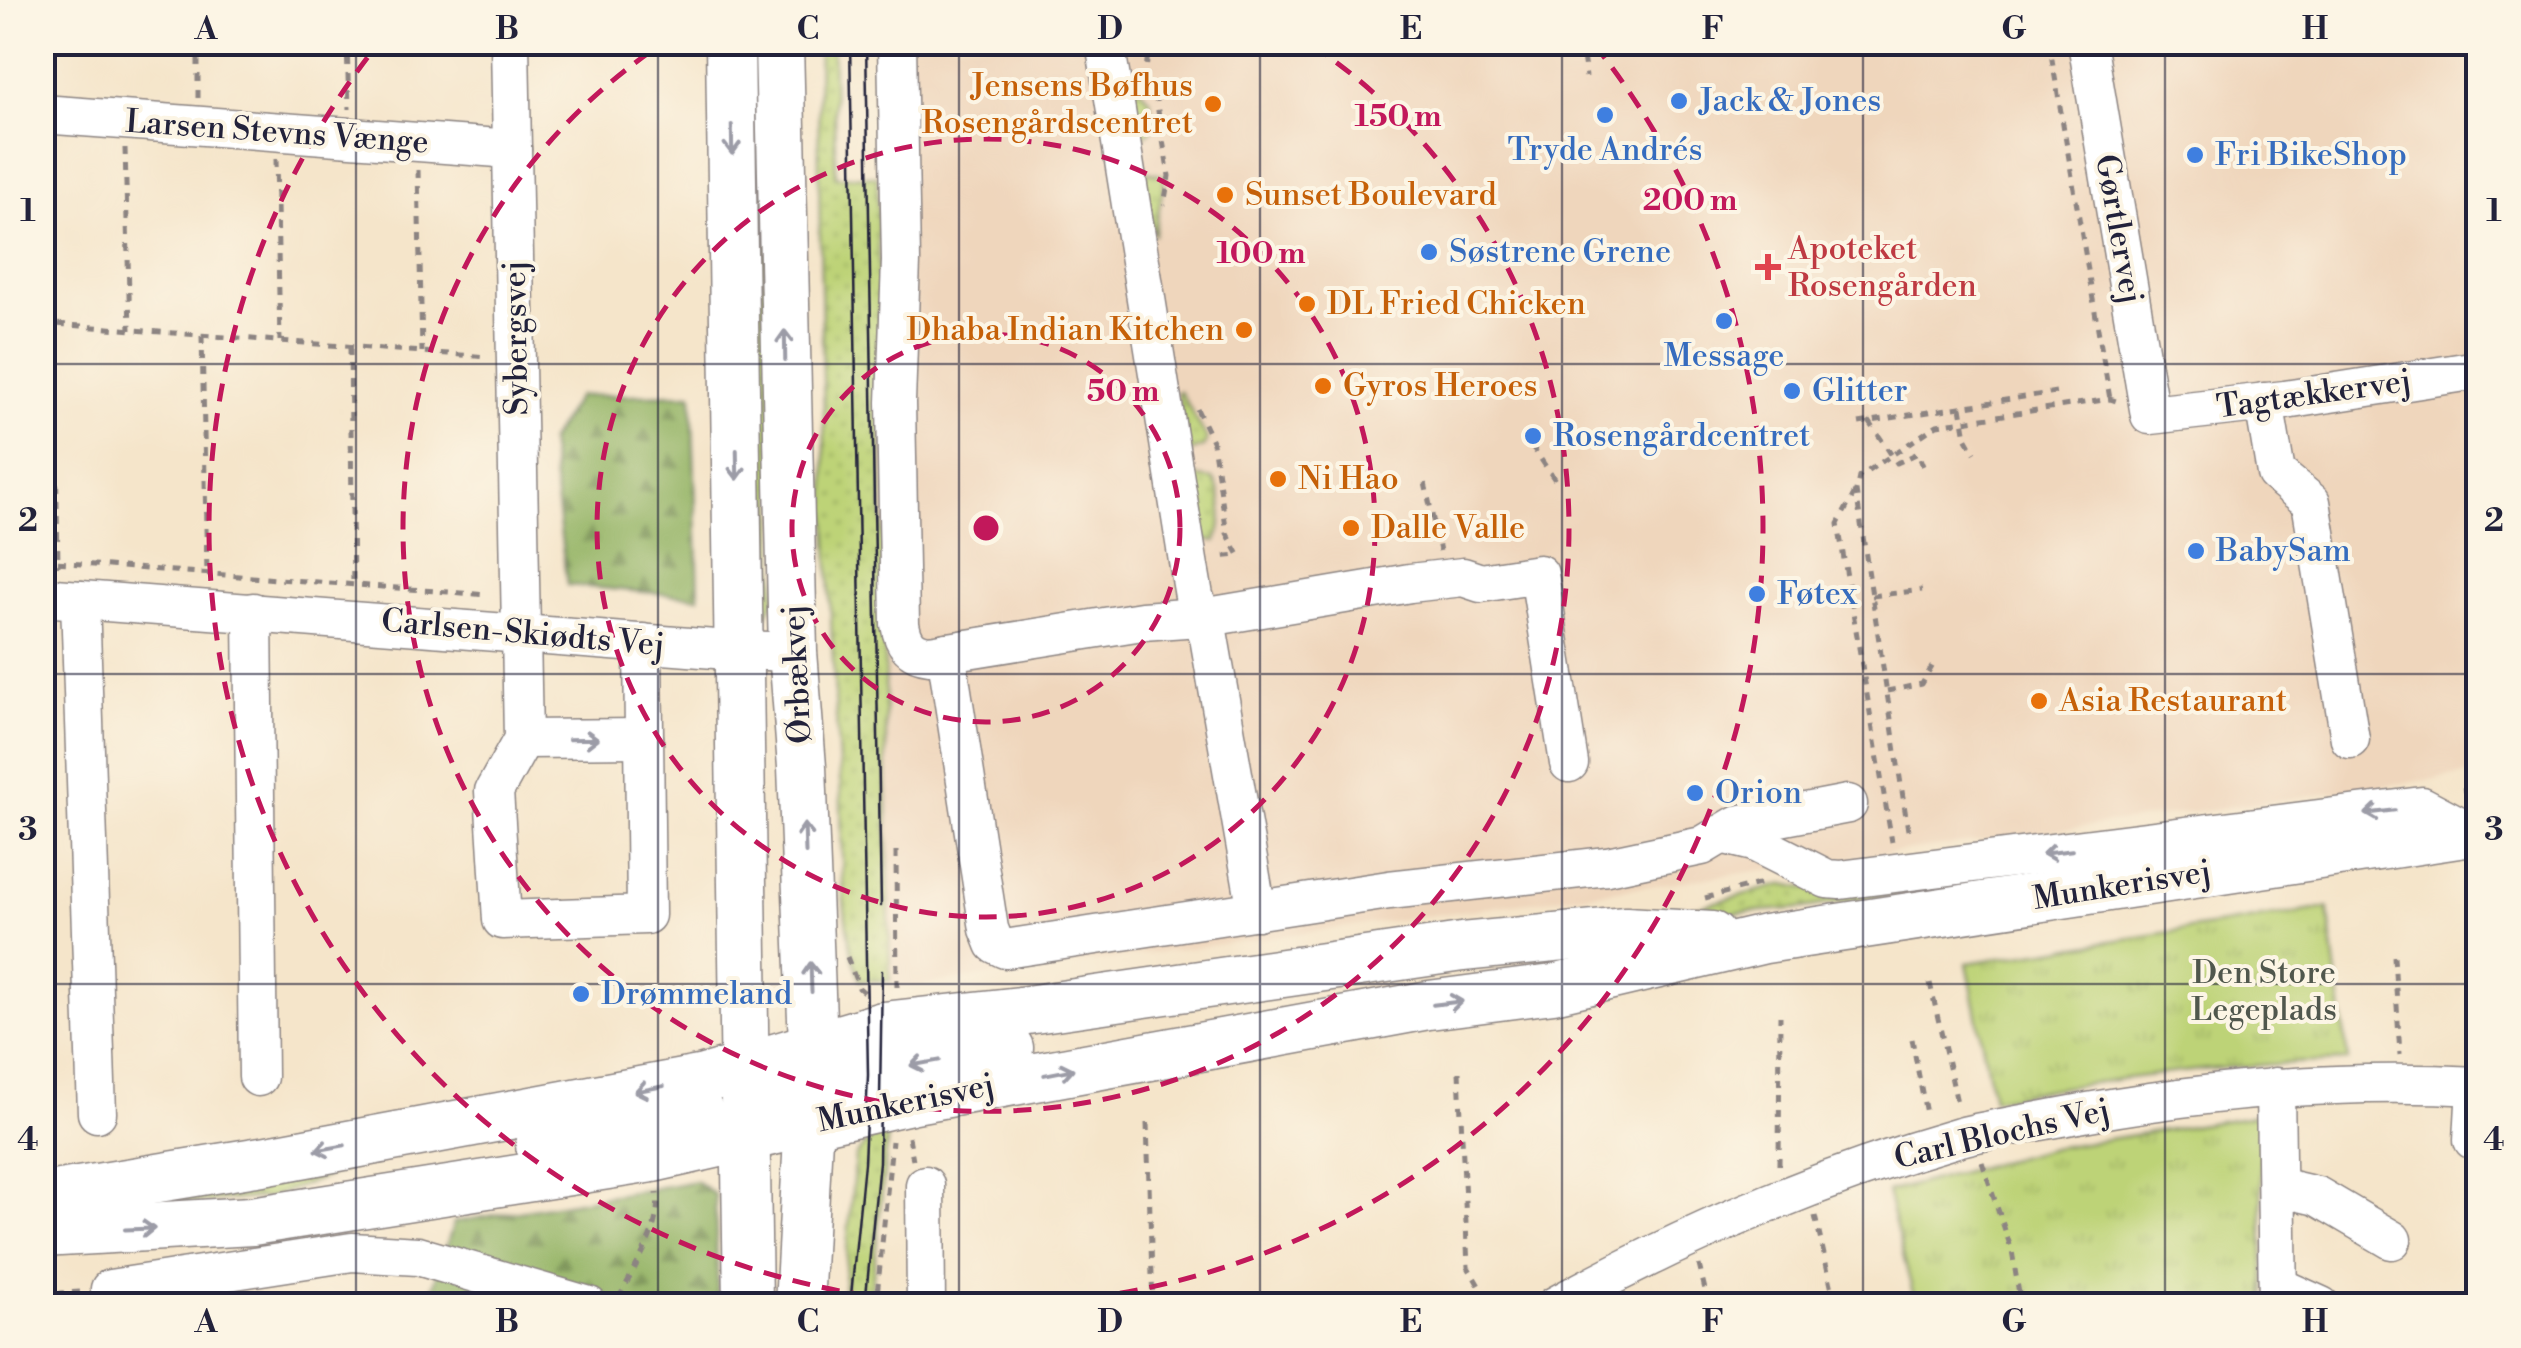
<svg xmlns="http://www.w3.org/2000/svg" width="2521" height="1348" viewBox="0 0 2521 1348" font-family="'Libre Bodoni',serif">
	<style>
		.built { fill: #efd6bc }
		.grass { fill: url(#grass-dots); stroke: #707a59; stroke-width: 2.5 }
		.forest { fill: url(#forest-firs); stroke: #5c6c52; stroke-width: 2.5 }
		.park { fill: url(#park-tufts); stroke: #707a59; stroke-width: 2.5 }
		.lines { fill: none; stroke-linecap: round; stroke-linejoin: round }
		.minor-casing { stroke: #8c8482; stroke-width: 41 }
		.major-casing { stroke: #8c8482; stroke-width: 51 }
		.path { stroke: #8c8482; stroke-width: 5; stroke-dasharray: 8 8; stroke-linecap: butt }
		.minor { stroke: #fff; stroke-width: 38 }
		.major { stroke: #fff; stroke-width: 48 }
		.tram { stroke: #22223b; stroke-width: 2.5 }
		.oneway { stroke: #9c9ca7 }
		.grid { fill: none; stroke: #22223b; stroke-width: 2.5; stroke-opacity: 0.55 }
		.ring { fill: none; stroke: #c2185b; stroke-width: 5; stroke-dasharray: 18 12 }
		.shop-dot { fill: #3f7fe0; stroke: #fcf5e5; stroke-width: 4 }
		.food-dot { fill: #e8710a; stroke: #fcf5e5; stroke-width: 4 }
		.health-dot { fill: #e0444e; stroke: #fcf5e5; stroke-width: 4 }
		.labels { text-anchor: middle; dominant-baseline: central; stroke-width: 8; stroke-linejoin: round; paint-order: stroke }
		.food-label { font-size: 32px; fill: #c56008; stroke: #fcf5e5; text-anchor: start }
		.shop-label { font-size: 32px; fill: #366cbe; stroke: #fcf5e5; text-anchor: start }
		.street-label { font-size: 32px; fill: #22223b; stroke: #fcf5e5 }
		.health-label { font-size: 32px; fill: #be3a42; stroke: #fcf5e5; text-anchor: start }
		.park-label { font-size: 32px; fill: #50574d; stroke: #fcf5e5 }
		.centre { fill: #c2185b; stroke: #fcf5e5; stroke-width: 5 }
		.ring-label { font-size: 30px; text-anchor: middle; font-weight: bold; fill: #c2185b; stroke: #fcf5e5; stroke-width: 8; stroke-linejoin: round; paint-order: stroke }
		.neatline { fill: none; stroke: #22223b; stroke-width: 4 }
		.grid-label { font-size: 32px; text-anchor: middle; font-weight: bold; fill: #22223b }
	</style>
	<defs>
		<pattern id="grass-dots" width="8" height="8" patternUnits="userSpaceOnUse" patternTransform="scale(2.5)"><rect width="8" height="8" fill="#bdd377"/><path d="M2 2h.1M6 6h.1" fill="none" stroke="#a2b568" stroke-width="1.8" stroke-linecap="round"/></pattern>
		<pattern id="forest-firs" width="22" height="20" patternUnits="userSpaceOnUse" patternTransform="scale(2.5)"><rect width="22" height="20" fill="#96b568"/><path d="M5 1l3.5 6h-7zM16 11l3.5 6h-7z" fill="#7a9357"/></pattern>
		<pattern id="park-tufts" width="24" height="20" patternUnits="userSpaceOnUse" patternTransform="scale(2.5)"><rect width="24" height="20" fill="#bdd377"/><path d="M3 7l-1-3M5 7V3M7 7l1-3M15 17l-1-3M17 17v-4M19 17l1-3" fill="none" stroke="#a2b568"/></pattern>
	</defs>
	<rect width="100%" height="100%" fill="#fcf5e5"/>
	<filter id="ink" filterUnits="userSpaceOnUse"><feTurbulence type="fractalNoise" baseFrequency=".01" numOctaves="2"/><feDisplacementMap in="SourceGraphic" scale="20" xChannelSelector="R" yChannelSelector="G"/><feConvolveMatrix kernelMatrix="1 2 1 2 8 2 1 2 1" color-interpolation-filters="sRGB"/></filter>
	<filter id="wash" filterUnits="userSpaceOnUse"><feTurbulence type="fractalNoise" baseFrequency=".0048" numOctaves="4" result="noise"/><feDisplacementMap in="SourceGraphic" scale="40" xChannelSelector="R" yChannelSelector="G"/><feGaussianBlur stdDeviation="2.25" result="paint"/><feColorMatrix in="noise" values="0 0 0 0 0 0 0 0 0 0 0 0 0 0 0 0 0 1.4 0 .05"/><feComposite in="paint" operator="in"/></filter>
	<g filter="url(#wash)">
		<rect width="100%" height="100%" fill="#f5e5ca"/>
		<polygon class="built" points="885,43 2478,43 2478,773 890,989 880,380 887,177"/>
		<g class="grass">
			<polygon points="746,43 763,43 775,599 760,625"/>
			<path d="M819,43h13l4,134 41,-1 13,805 -30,-1c-25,-70 -15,-144 -21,-218 -10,-144 -14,-287 -17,-431 -2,-96 -5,-192 -3,-288z"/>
			<polygon points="1126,76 1150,99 1154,128 1137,141"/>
			<polygon points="1140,170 1165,176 1154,236"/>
			<polygon points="1180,391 1207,439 1205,446 1188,453 1177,392"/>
			<path d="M1191,476l22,3c11,15 11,45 3,62l-13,-2z"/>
			<polygon points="2294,832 1803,908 1651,919 1785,884 1804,888"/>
			<polygon points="888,1133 870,1305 842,1305 855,1157 868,1140"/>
			<polygon points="368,1161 271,1197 43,1212"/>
		</g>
		<g class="forest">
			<polygon points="692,394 699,597 567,585 549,442 578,396"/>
			<polygon points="696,1181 715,1195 718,1305 427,1306 454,1222"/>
		</g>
		<g class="park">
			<path d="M2328,908l20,153c-119,3 -238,17 -355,38l-26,-136z"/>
			<polygon points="2259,1115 2265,1305 1916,1305 1887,1192 2052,1148"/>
		</g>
	</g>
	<g filter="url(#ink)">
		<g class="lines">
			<defs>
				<g id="minor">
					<polyline points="510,42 523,739 494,791 502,920 646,915 643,643"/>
					<path d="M897,42l4,219 -5,141 4,222c3,19 10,29 30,31l212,-34 72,-5 196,-33 53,-6 18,6 58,-9 30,189"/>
					<polyline points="1105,42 1188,561 1194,596 1209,637 1257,911"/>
					<polyline points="2087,42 2150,415 2285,400 2478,370"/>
					<polyline points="42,114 512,149"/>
					<polyline points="2264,402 2276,473 2311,502 2350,739"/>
					<polyline points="42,597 715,649 793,652"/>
					<polyline points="80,600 97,1113"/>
					<polyline points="253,612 258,1077"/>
					<polyline points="946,652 989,929 995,944 1005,949 1389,890 1607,866 1702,846 1737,825 1848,804"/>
					<polyline points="523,739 644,738"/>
					<polyline points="1721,834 1754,842 1827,879 1840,880 2422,806 2471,832"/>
					<polyline points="2275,1087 2278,1306"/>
					<polyline points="2473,1140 2476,1086"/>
					<polyline points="925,1185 926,1306"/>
					<polyline points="2278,1187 2317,1196 2392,1240"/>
					<polyline points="2279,1287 2321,1306"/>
					<polyline points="110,1289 352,1252 418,1256 589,1306"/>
					<path d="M1555,1306c128,-71 263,-128 405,-169 31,-8 65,-13 96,-19 140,-27 281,-40 422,-32"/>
				</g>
				<g id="major">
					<polyline points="730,42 748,1306"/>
					<polyline points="779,42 793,652 802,767 813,1044 799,1306"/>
					<polyline points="783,1100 810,1088 1009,1048"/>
					<polyline points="540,1145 700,1113"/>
					<polyline points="42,1197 268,1160 704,1079 883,1026 1020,1011 1462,947 1626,931 1712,936"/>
					<polyline points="42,1233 252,1221 652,1158 910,1100 1429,1005 1553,989 1765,939 2478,831"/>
				</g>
			</defs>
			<use href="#minor" class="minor-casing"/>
			<use href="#major" class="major-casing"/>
			<g class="path">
				<polyline points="50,42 51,87"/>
				<polyline points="198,42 198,98"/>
				<polyline points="347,42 349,109"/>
				<polyline points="1581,42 1586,77"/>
				<polyline points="2049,42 2110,399"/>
				<polyline points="1145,81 1149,42"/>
				<polyline points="1143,83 1155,95 1157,105 1169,176 1164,205"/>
				<polyline points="125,148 130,330"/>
				<polyline points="276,159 280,341"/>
				<polyline points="418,170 422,352"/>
				<polyline points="42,323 488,357"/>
				<polyline points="54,324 58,566"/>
				<polyline points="202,336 207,575"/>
				<polyline points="350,348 353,587"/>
				<polyline points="1961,407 1966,437 1975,453"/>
				<polyline points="1197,409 1213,443 1227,533 1239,555 1218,557"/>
				<polyline points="1869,421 1897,463 1918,453 1923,466"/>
				<polyline points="1859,423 2056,392"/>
				<polyline points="1523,433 1555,480"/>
				<polyline points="1425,483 1440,551"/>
				<polyline points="1855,492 1838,524 1892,842"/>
				<polyline points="42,561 488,595"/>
				<polyline points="1872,596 1922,590"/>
				<polyline points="1887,691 1922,684 1933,665"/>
				<polyline points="2462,790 2478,788"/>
				<polyline points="1908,830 1856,491 1859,477 1937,425 2110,399 2116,401"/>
				<polyline points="896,851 897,989"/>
				<polyline points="1705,898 1762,883"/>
				<polyline points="2394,956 2400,1055"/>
				<polyline points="847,957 859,988 867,995"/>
				<polyline points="1930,983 1958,1107"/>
				<polyline points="1912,1039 1926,1114"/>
				<polyline points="1459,1072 1468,1267 1491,1306"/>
				<polyline points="1147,1123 1153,1306"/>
				<polyline points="909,1137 913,1160"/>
				<polyline points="1982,1162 2012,1251 2021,1306"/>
				<polyline points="1779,1165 1780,1016"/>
				<polyline points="1815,1216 1836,1306"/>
				<polyline points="1699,1265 1709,1306"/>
				<path d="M619,1298c15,-31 43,-69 38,-105"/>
				<polyline points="42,1302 61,1293 82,1292"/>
				<polyline points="876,1306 892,1141"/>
			</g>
			<use href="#minor" class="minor"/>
			<use href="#major" class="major"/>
			<g class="tram">
				<polyline points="866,42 881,906"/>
				<polyline points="850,1306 864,1163 868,1075 850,42"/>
				<polyline points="865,1306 879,1162 882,971"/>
			</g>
		</g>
		<defs><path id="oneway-shaft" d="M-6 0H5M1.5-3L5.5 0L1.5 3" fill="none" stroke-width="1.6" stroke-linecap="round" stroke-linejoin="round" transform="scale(2.5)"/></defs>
		<g class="oneway">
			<use href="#oneway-shaft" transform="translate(732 140) rotate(89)"/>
			<use href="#oneway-shaft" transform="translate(785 345) rotate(-91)"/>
			<use href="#oneway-shaft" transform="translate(737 465) rotate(89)"/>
			<use href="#oneway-shaft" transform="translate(584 739) rotate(-1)"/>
			<use href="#oneway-shaft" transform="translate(2380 812) rotate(173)"/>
			<use href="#oneway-shaft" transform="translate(805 838) rotate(-92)"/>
			<use href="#oneway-shaft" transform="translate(2057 852) rotate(173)"/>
			<use href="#oneway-shaft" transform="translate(811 977) rotate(-92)"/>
			<use href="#oneway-shaft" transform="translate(1448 1003) rotate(-7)"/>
			<use href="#oneway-shaft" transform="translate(925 1063) rotate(170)"/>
			<use href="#oneway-shaft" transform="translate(1059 1072) rotate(-11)"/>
			<use href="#oneway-shaft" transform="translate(649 1089) rotate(169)"/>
			<use href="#oneway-shaft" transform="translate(330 1148) rotate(170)"/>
			<use href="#oneway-shaft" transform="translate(140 1229) rotate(-2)"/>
		</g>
	</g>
	<path class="grid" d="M356,42v1264M658,42v1264M959,42v1264M1260,42v1264M1562,42v1264M1863,42v1264M2165,42v1264M42,364h2436M42,674h2436M42,984h2436"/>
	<g class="ring">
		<circle cx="986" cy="528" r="194"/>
		<circle cx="986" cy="528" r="389"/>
		<path d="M1312 45A583 583 0 1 1 660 45"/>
		<path d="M1594 44A777 777 0 1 1 378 44"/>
	</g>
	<g class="shop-dot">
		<circle cx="1679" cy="101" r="10"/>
		<circle cx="1605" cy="115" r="10"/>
		<circle cx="2195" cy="155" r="10"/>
		<circle cx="1429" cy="252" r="10"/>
		<circle cx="1724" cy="321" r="10"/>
		<circle cx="1792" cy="391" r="10"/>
		<circle cx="1533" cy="436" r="10"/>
		<circle cx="2196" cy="551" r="10"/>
		<circle cx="1757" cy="594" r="10"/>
		<circle cx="1695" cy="793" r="10"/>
		<circle cx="581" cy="994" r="10"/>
	</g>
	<g class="food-dot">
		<circle cx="1213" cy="104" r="10"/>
		<circle cx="1225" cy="195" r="10"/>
		<circle cx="1307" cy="304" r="10"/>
		<circle cx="1244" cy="330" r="10"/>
		<circle cx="1323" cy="386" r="10"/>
		<circle cx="1278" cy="479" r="10"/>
		<circle cx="1351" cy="528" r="10"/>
		<circle cx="2039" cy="701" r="10"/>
	</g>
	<path class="health-dot" d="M1763 252h10v10h10v10h-10v10h-10v-10h-10v-10h10z"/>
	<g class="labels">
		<g class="food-label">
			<text x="1193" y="86" text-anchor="end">Jensens Bøfhus<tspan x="1193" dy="37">Rosengårdscentret</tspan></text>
			<text x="1245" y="195">Sunset Boulevard</text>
			<text x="1327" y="304">DL Fried Chicken</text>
			<text x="1224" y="330" text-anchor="end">Dhaba Indian Kitchen</text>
			<text x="1343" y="386">Gyros Heroes</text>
			<text x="1298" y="479">Ni Hao</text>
			<text x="1371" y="528">Dalle Valle</text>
			<text x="2059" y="701">Asia Restaurant</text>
		</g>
		<g class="shop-label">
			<text x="1699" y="101">Jack &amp; Jones</text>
			<text x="1605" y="150" text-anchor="middle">Tryde Andrés</text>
			<text x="2215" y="155">Fri BikeShop</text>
			<text x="1449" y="252">Søstrene Grene</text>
			<text x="1724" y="356" text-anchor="middle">Message</text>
			<text x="1812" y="391">Glitter</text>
			<text x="1553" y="436">Rosengårdcentret</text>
			<text x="2216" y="551">BabySam</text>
			<text x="1777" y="594">Føtex</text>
			<text x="1715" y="793">Orion</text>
			<text x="601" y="994">Drømmeland</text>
		</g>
		<g class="street-label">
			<text transform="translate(277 132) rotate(4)">Larsen Stevns Vænge</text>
			<text transform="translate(2119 229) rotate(80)">Gørtlervej</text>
			<text transform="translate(516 338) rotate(-91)">Sybergsvej</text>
			<text transform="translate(2314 394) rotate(-8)">Tagtækkervej</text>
			<text transform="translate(523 633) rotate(5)">Carlsen-Skiødts Vej</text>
			<text transform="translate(797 674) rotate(-93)">Ørbækvej</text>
			<text transform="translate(2122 885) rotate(-9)">Munkerisvej</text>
			<text transform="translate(906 1103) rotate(-12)">Munkerisvej</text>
			<text transform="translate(2002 1134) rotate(-13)">Carl Blochs Vej</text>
		</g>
		<g class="health-label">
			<text x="1788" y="249">Apoteket<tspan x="1788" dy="37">Rosengården</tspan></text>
		</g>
		<g class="park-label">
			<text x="2264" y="973">Den Store<tspan x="2264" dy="37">Legeplads</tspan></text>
		</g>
	</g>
	<circle cx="986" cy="528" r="15" class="centre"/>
	<g class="ring-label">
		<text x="1398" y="126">150 m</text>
		<text x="1690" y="210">200 m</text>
		<text x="1261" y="263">100 m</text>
		<text x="1123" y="401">50 m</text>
	</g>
	<rect width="2521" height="1348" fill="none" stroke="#fcf5e5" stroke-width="110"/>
	<rect x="55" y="55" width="2411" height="1238" class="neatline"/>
	<g class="grid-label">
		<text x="206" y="39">A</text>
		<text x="507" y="39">B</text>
		<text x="808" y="39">C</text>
		<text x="1110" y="39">D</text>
		<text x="1411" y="39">E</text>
		<text x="1713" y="39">F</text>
		<text x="2014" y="39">G</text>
		<text x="2315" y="39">H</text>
		<text x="28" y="221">1</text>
		<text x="2494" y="221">1</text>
		<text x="28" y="531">2</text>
		<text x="2494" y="531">2</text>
		<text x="28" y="840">3</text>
		<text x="2494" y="840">3</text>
		<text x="28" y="1150">4</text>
		<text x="2494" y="1150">4</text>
		<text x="206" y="1332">A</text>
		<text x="507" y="1332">B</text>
		<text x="808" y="1332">C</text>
		<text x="1110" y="1332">D</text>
		<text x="1411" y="1332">E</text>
		<text x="1713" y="1332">F</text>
		<text x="2014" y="1332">G</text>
		<text x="2315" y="1332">H</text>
	</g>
</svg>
